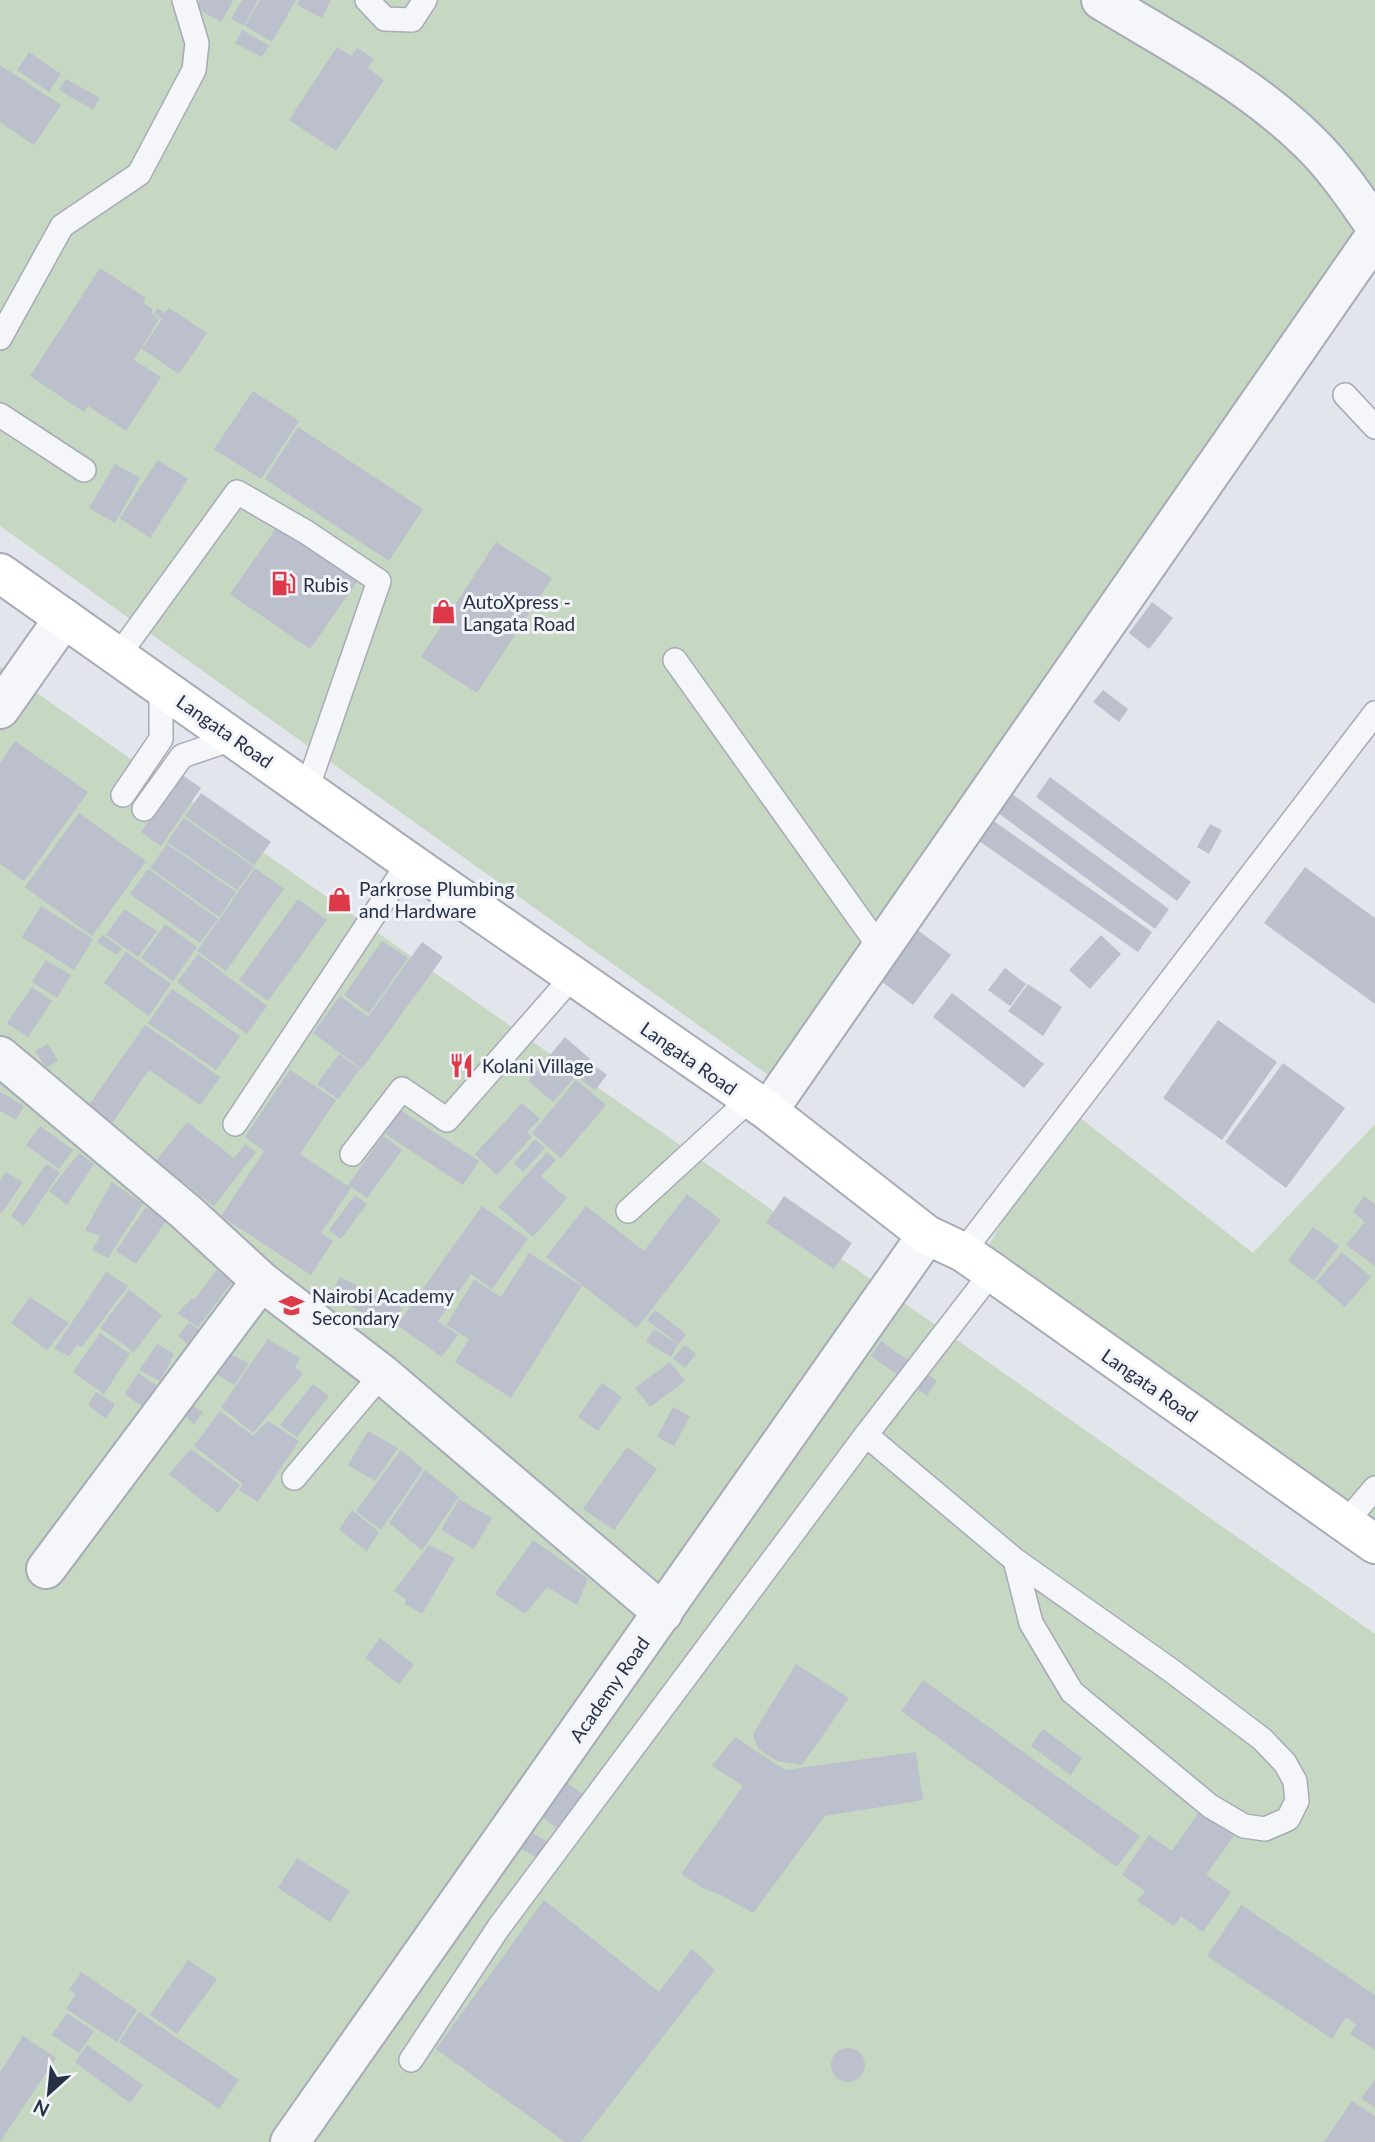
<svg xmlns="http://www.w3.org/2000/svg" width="1375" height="2142" viewBox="0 0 1375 2142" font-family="Lato,sans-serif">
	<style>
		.green { fill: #c6d7c2 }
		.building { fill: #bbc0cc }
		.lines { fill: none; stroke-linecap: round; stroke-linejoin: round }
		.lane-casing { stroke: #a6abb7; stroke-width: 26 }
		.street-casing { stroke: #a6abb7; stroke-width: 42 }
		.secondary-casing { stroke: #a6abb7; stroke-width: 42 }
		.lane { stroke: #f5f6f9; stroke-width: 23 }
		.street { stroke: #f5f6f9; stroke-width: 38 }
		.secondary { stroke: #fff; stroke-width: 38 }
		.labels { text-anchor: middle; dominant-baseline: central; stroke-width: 6; stroke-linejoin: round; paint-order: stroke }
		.poi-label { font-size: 19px; fill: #273146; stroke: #f2f4f9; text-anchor: start }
		.street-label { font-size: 19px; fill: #273146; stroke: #f2f4f9 }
	</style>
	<rect width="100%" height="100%" fill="#e2e5ec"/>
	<g class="green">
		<polygon points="0,0 1375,0 1375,236 785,1087 0,526"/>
		<polygon points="0,667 1375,1634 1375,2142 0,2142"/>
		<polygon points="1065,1106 1253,1253 1375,1124 1375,1533 976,1269"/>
	</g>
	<g class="building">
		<polygon points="200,0 231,0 233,1 221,22 195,8"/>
		<polygon points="242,0 258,0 244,26 231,19"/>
		<polygon points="260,0 296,0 272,42 245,26"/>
		<polygon points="300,0 331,0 322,18 297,5"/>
		<polygon points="242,30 269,45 262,57 235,43"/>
		<polygon points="337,47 351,56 357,48 374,59 368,68 384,80 336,151 289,120"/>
		<polygon points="29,52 61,74 49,92 17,70"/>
		<polygon points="0,65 61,105 34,145 0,122"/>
		<polygon points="66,79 100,98 93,110 59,90"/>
		<polygon points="100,268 146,298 143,303 153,309 151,313 159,319 134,360 161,377 126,431 88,406 84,412 30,376"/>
		<polygon points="158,308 165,313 169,308 207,333 179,374 142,349 162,319 154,313"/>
		<polygon points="253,391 299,421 261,479 214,449"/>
		<polygon points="298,427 423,509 389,561 265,479"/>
		<polygon points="158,460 188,479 150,538 120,518"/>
		<polygon points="115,464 140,478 115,523 89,508"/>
		<polygon points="281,521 361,576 310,649 230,594"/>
		<polygon points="496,542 552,578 477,693 421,657"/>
		<polygon points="1152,602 1173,618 1149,649 1129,633"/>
		<polygon points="1103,690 1128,709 1119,722 1093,702"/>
		<polygon points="15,741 88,792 24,881 0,864 0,763"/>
		<polygon points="181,774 201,788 161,846 141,832"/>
		<polygon points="1050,777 1191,882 1177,901 1036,797"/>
		<polygon points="1004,788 1169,909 1155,929 990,807"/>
		<polygon points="201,793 271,842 254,865 185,816"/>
		<polygon points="79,813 146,861 92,936 25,887"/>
		<polygon points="985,815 1152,932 1138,952 972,836"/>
		<polygon points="184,818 254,867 237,890 167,842"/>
		<polygon points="1210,824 1222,830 1209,854 1197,847"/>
		<polygon points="167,844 236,892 219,917 150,868"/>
		<polygon points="1305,867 1375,918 1375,1004 1264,923"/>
		<polygon points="255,868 284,889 226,971 197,951"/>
		<polygon points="148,869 218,919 200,943 130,894"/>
		<polygon points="298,899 327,920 268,1001 239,980"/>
		<polygon points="41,906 93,939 74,970 22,937"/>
		<polygon points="124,909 157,931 138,957 106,935"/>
		<polygon points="908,923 951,955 913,1005 870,973"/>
		<polygon points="165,924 197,947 173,981 141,958"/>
		<polygon points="102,935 122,948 117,955 97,942"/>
		<polygon points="1101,935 1121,954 1090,989 1069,970"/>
		<polygon points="382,941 408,958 369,1013 344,995"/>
		<polygon points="422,942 443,957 362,1069 313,1033 340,996 368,1017"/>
		<polygon points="126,952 171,984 149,1016 104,983"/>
		<polygon points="198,954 267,1006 247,1034 177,982"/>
		<polygon points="46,960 71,975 57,998 32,982"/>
		<polygon points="1005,968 1026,984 1010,1006 988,990"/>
		<polygon points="1028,984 1062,1007 1043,1036 1008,1011"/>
		<polygon points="32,987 52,1001 28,1037 7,1023"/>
		<polygon points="172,989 240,1036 216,1070 148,1023"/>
		<polygon points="952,993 1044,1064 1024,1088 933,1017"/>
		<polygon points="1218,1020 1277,1062 1222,1140 1163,1098"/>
		<polygon points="145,1025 220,1077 200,1105 149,1070 112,1123 88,1106"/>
		<polygon points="565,1037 590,1059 553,1102 528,1081"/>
		<polygon points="48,1044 58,1061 46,1068 35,1051"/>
		<polygon points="339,1054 360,1069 338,1099 317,1084"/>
		<polygon points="591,1063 607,1075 595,1090 579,1078"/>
		<polygon points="1283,1063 1345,1108 1286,1188 1225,1142"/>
		<polygon points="290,1070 336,1100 300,1154 351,1188 321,1233 333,1241 311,1275 221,1216 264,1151 245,1137"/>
		<polygon points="576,1080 606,1105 561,1158 532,1133"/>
		<polygon points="0,1092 24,1106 16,1120 0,1111"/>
		<polygon points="522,1103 540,1119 527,1132 532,1137 497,1175 475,1154"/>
		<polygon points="400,1110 479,1161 463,1185 384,1133"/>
		<polygon points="187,1122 234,1158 245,1144 256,1152 214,1206 156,1161"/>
		<polygon points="40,1126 73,1150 59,1169 26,1145"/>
		<polygon points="383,1136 402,1150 367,1198 348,1185"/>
		<polygon points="535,1139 545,1148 523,1172 514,1163"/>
		<polygon points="547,1152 556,1160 541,1176 567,1198 533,1237 498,1207"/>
		<polygon points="79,1153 94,1164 67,1205 49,1191"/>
		<polygon points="46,1164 60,1172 24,1226 11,1216"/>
		<polygon points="6,1172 23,1182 2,1213 0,1212 0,1181"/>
		<polygon points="112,1182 143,1204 108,1258 92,1250 100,1236 85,1230"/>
		<polygon points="687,1194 721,1220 637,1328 546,1257 586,1206 644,1251"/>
		<polygon points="355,1195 367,1204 341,1239 329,1230"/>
		<polygon points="784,1196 852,1243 834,1269 766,1223"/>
		<polygon points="1364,1196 1375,1204 1375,1266 1346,1245 1365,1222 1353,1212"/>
		<polygon points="482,1206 528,1239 492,1289 471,1274 438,1321 458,1335 442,1357 397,1325"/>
		<polygon points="146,1207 166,1221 136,1264 116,1251"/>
		<polygon points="1313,1227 1339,1246 1314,1280 1288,1261"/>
		<polygon points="1342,1252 1371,1277 1345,1307 1316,1282"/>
		<polygon points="529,1253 582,1286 511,1398 455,1362 469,1339 446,1325 474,1280 501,1297"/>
		<polygon points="217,1270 232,1282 198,1327 177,1313 192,1298 194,1300"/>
		<polygon points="106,1272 128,1286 82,1347 77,1345 69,1356 54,1349"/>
		<polygon points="340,1277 402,1308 392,1327 330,1296"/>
		<polygon points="129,1290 162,1315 134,1352 100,1328"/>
		<polygon points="30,1297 69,1323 47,1350 11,1323"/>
		<polygon points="655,1310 686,1334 679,1344 647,1320"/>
		<polygon points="189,1322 199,1330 187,1344 178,1336"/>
		<polygon points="654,1329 678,1344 671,1357 646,1342"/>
		<polygon points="100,1333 130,1354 104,1394 73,1372"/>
		<polygon points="268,1339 300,1358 295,1367 303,1374 253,1433 221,1407"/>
		<polygon points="881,1341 937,1381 927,1396 871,1356"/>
		<polygon points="157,1344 174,1354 160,1381 139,1370"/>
		<polygon points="685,1345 696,1354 685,1368 673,1358"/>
		<polygon points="221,1350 249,1363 234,1385 209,1369"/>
		<polygon points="670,1362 685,1381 650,1407 635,1388"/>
		<polygon points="138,1373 159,1387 146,1409 125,1394"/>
		<polygon points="602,1383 622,1397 598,1431 578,1417"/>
		<polygon points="313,1384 329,1396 297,1437 280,1425"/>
		<polygon points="96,1392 115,1404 106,1419 88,1405"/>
		<polygon points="187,1402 203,1412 194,1424 180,1412"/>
		<polygon points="673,1407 690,1416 674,1446 657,1437"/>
		<polygon points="220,1411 253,1436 268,1421 299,1441 258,1502 239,1490 243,1484 194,1446"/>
		<polygon points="368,1431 398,1448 375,1481 348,1465"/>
		<polygon points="627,1447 657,1469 614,1530 583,1509"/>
		<polygon points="191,1449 240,1485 218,1513 169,1474"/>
		<polygon points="401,1450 423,1469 381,1530 356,1511"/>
		<polygon points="425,1470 459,1497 422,1550 389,1523"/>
		<polygon points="459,1499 492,1518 474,1549 441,1530"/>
		<polygon points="352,1510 379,1532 367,1551 339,1530"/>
		<polygon points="533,1540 588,1579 577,1605 547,1587 525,1614 495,1594"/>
		<polygon points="429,1545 455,1558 422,1614 405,1604 406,1599 394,1591"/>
		<polygon points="380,1638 414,1665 399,1684 365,1658"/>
		<polygon points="796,1664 849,1698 802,1765 777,1761 758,1749 753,1734"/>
		<polygon points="923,1680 1140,1836 1117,1867 901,1711"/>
		<polygon points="1043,1729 1082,1758 1071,1775 1031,1746"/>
		<polygon points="735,1737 785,1770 916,1752 923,1800 825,1816 753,1913 721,1895 703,1888 681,1874 743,1786 712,1766"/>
		<polygon points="563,1780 587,1797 561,1831 538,1814"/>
		<polygon points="1199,1812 1234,1836 1206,1875 1231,1892 1203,1932 1181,1916 1174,1926 1137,1901 1145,1891 1122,1875 1149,1835 1172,1851"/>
		<polygon points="531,1832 551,1844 542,1860 521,1849"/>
		<polygon points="297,1858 350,1891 330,1922 278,1888"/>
		<polygon points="544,1900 659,1992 692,1949 715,1970 581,2142 565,2142 436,2049"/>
		<polygon points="1241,1905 1375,1995 1375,2050 1350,2034 1356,2025 1346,2017 1332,2039 1207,1956"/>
		<polygon points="188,1960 217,1979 177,2034 150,2015"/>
		<polygon points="81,1972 137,2010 117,2042 66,2009 76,1994 69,1990"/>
		<polygon points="139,2012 239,2080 219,2109 119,2042"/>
		<polygon points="67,2013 94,2031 79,2053 52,2035"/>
		<polygon points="23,2036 56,2058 0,2142 0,2072"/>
		<polygon points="87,2045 143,2085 130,2103 75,2062"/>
		<circle cx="848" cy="2065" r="17"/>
		<polygon points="1375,2080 1375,2108 1361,2098"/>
		<polygon points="1352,2101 1375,2116 1375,2142 1324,2142"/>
	</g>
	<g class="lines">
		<defs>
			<g id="lane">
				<polyline points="367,0 385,19 412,20 425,0"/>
				<polyline points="0,338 62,226 139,174 194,70 197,43 184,0"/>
				<polyline points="1345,395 1375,427"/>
				<polyline points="0,415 84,470"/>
				<polyline points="118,656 237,492 306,532 379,581 307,789"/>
				<polyline points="675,660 881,949"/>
				<polyline points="123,795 161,739 161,686"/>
				<polyline points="144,809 182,756 235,738"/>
				<polyline points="235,1124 409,862"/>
				<polyline points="352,1154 402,1089 447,1120 573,976"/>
				<polyline points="628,1211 749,1100"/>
				<polyline points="963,1252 1375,713"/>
				<polyline points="992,1272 866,1435 1015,1560 1172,1671 1262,1739 1285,1763 1295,1781 1297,1801 1288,1819 1265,1829 1244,1826 1210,1806 1072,1692 1031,1623 1015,1560"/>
				<polyline points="294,1478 382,1374"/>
				<polyline points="1345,1523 1375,1488"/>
				<polyline points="411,2060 499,1927 866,1435"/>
			</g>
			<g id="street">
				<path d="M1101,0c71,43 148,83 208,142 25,24 46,55 66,84"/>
				<polyline points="0,709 64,618"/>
				<polyline points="0,1056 186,1212 261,1281 382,1374 663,1613"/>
				<polyline points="768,1111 1375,236"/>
				<polyline points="46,1569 261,1281"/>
				<polyline points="290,2142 927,1235"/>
			</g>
			<polyline id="secondary" points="0,573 409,862 768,1111 927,1235 963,1252 992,1272 1375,1544"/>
		</defs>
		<use href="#lane" class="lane-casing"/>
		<use href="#street" class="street-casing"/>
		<use href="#secondary" class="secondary-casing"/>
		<use href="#lane" class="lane"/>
		<use href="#street" class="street"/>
		<use href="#secondary" class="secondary"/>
	</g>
	<defs>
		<symbol id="fuel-bare" viewBox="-9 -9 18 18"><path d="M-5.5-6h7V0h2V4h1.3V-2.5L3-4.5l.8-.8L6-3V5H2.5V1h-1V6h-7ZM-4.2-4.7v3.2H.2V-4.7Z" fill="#de3948" stroke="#f2f4f9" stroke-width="2.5" paint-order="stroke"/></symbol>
		<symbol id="shop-bare" viewBox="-9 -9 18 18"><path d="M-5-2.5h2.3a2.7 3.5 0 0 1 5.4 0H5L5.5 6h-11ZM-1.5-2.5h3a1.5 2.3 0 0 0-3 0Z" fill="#de3948" stroke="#f2f4f9" stroke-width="2.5" paint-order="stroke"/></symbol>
		<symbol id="restaurant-bare" viewBox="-9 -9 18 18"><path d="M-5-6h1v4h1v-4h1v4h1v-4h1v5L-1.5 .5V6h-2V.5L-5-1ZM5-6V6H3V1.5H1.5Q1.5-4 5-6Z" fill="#de3948" stroke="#f2f4f9" stroke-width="2.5" paint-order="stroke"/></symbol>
		<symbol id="school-bare" viewBox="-9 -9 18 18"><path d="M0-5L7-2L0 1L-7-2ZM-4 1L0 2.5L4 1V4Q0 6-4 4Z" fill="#de3948" stroke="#f2f4f9" stroke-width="2.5" paint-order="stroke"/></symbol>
	</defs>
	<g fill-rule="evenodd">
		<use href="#fuel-bare" x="266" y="566" width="35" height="35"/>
		<use href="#shop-bare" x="426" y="594" width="35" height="35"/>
		<use href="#shop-bare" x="322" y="882" width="35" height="35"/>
		<use href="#restaurant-bare" x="444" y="1048" width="35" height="35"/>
		<use href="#school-bare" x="274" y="1288" width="35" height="35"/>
	</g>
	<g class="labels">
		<g class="poi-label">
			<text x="303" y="584">Rubis</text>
			<text x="463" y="601">AutoXpress -<tspan x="463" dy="22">Langata Road</tspan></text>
			<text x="359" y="888">Parkrose Plumbing<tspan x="359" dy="22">and Hardware</tspan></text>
			<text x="482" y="1065">Kolani Village</text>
			<text x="312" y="1295">Nairobi Academy<tspan x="312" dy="22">Secondary</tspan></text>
		</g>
		<g class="street-label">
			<text transform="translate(225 731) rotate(35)">Langata Road</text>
			<text transform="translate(689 1058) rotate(35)">Langata Road</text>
			<text transform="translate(1150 1385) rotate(35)">Langata Road</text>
			<text transform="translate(609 1689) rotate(-55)">Academy Road</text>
		</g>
	</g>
	<g transform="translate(49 2093) rotate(207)" stroke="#f2f4f9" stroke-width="5" paint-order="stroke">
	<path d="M0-5L12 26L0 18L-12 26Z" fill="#273146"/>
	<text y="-10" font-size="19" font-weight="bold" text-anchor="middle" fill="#273146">N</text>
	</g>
</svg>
